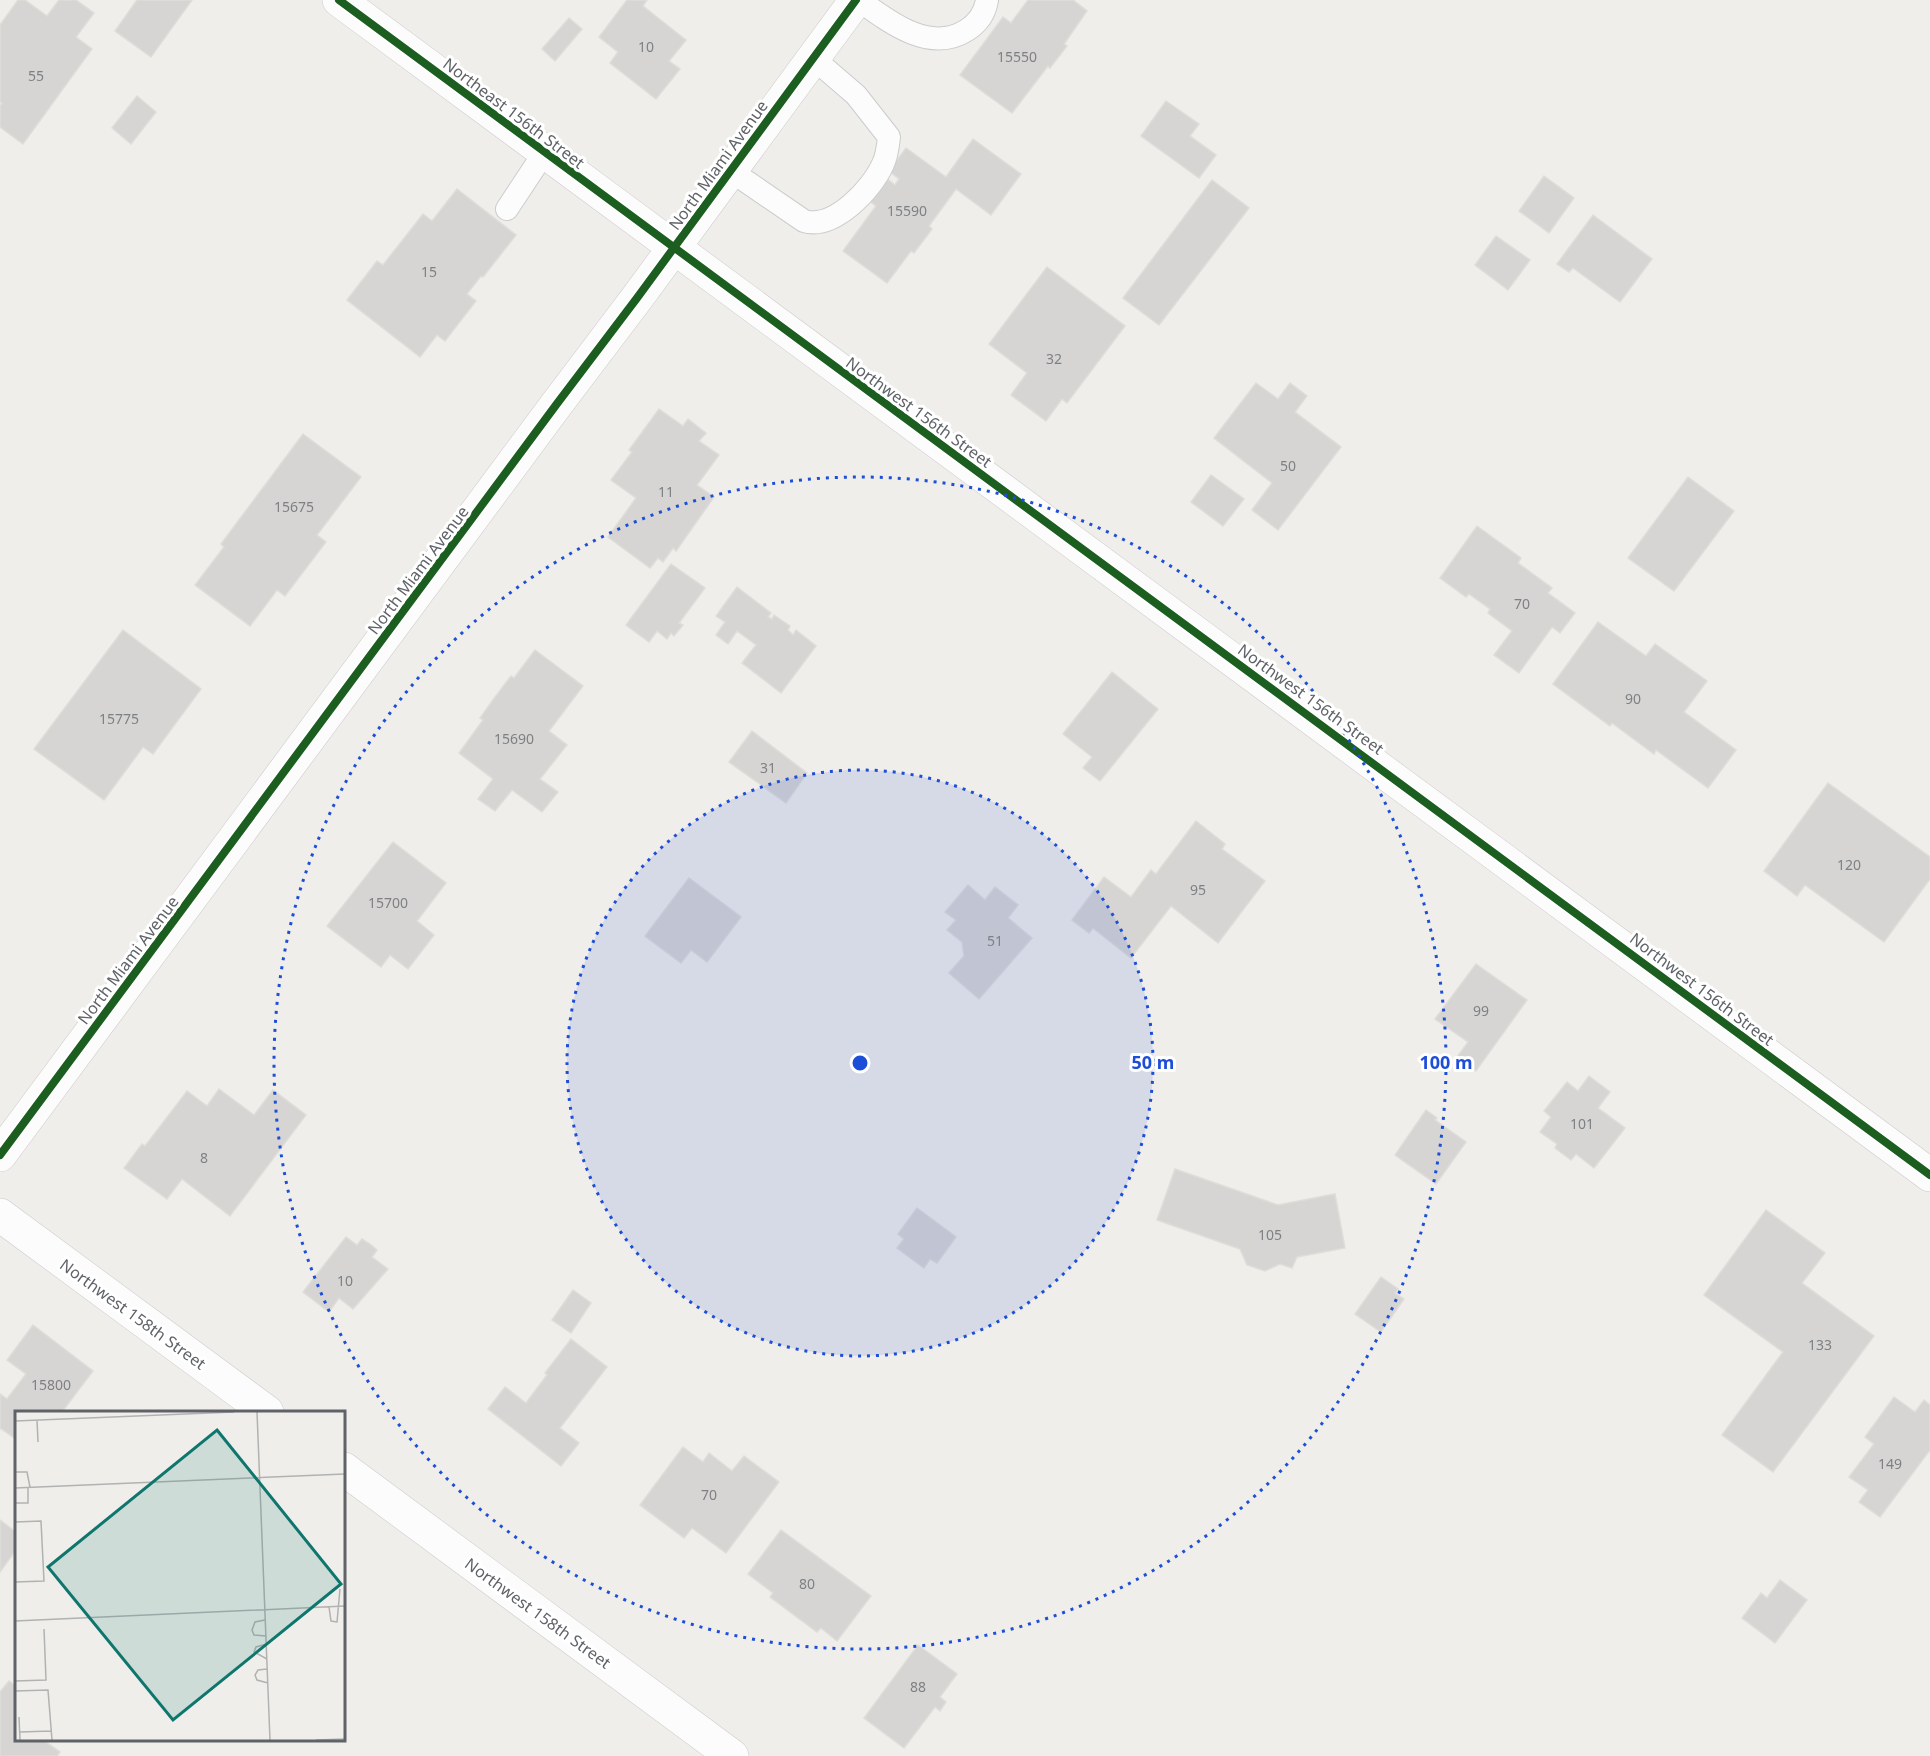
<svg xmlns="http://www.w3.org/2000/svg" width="1930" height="1756" viewBox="0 0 1930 1756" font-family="'Noto Sans',sans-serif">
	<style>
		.building { fill: #d6d5d3; stroke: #deddd9; stroke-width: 1.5 }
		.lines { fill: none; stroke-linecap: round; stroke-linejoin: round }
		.lane-casing { stroke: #cbcccc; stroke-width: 24 }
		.street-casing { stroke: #cbcccc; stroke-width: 34 }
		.secondary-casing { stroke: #cacacb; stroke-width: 34 }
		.lane { stroke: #fdfcfc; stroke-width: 22 }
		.street { stroke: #fdfcfc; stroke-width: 33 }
		.secondary { stroke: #fdfcfc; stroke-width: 33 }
		.cycleway-casing { stroke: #fff; stroke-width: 11 }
		.cycleway { stroke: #1b5e20; stroke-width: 8 }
		.ring { fill: none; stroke: #1d4ed8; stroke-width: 3; stroke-dasharray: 3 6 }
		.labels { text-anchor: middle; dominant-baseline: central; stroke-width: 6; stroke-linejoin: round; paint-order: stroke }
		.number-label { font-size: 14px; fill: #7e8184 }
		.street-label { font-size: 16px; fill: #5f6368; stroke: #fff }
		.inset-road { fill: none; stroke: #b1b2b2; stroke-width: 1.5 }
		.view { fill: #0f766e; fill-opacity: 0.15; stroke: #0f766e; stroke-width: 3 }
		.inset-edge { fill: none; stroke: #5f6368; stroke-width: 3 }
		.centre { fill: #1d4ed8; stroke: #fff; stroke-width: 3 }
		.ring-label { font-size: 18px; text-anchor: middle; font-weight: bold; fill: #1d4ed8; stroke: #fff; stroke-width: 6; stroke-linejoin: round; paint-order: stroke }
	</style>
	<rect width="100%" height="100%" fill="#efeeea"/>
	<g class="building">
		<polygon points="18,0 25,0 47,16 59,0 76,0 94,13 76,37 92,49 23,144 0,127 0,106 2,103 0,102 0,25"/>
		<polygon points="137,0 192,0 151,57 115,31"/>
		<polygon points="627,0 647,0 643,6 686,40 669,61 680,69 656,99 610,63 618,52 599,37"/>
		<polygon points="1028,0 1073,0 1087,11 1064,44 1067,46 1050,68 1048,66 1012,113 960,75 1003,17 1011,23"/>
		<polygon points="569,18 582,29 555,61 542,49"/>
		<polygon points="137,96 156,112 131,144 112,128"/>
		<polygon points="1166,101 1199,124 1190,136 1216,155 1199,178 1141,136"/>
		<polygon points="973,139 1021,174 991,215 956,189 929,226 932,229 914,253 911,251 887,283 843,251 876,206 868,200 885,177 895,185 899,179 889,171 906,148 946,177"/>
		<polygon points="1544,176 1574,198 1549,233 1519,211"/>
		<polygon points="1212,180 1249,208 1159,325 1123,298"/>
		<polygon points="457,189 516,235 483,277 481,276 467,294 476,301 445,341 437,335 420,357 347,300 377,261 383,265 423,214 432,221"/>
		<polygon points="1593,215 1652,259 1620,302 1573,268 1569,272 1557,264"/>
		<polygon points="1496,236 1530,260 1508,290 1475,265"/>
		<polygon points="1047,267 1125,326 1067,403 1062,399 1046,421 1011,395 1027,373 989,344"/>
		<polygon points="1256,383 1278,399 1290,383 1307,396 1295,412 1341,447 1278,530 1252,510 1272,483 1214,438"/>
		<polygon points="659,409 683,426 688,419 706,433 699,441 719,455 697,485 714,497 676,551 673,548 663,562 658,558 650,568 608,537 636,498 611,480 632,452 629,450"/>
		<polygon points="303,434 361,477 317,535 326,542 285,596 277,590 250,626 195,585 224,547 221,544"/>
		<polygon points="1211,475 1244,499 1223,526 1191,502"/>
		<polygon points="1688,477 1734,511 1674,591 1628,558"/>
		<polygon points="1477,526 1521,558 1518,563 1552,588 1548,593 1575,613 1560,633 1552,627 1519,673 1494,655 1512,631 1488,613 1490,609 1469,594 1466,597 1440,578"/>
		<polygon points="671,564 705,588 679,623 683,625 674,636 671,633 667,639 657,631 649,642 626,625"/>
		<polygon points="737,587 771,613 768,617 772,619 774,615 790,626 788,630 793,635 796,630 816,646 781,693 742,663 756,645 737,631 728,644 716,635 725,622 716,616"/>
		<polygon points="1598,622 1646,656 1655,644 1707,681 1684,712 1736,750 1708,788 1656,750 1654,754 1612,723 1610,726 1553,684"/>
		<polygon points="123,630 201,689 153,754 143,747 104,800 34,749"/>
		<polygon points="535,650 583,686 549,731 567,745 540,779 558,792 542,812 512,790 495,811 478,799 493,779 459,753 483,720 480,718 495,697 511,676 514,678"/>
		<polygon points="1112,672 1158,709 1100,781 1083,768 1092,757 1063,734"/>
		<polygon points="752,731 807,773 786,803 729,762"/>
		<polygon points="1828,783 1930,857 1930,879 1884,942 1805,885 1797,896 1764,871"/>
		<polygon points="1196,821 1225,844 1222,849 1265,881 1218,943 1171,906 1131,958 1093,928 1089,933 1072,920 1104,877 1131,897 1151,870 1156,874"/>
		<polygon points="393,842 446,883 417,921 434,935 408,969 390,955 381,967 327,926"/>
		<polygon points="689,878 741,917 707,962 691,950 681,963 645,936"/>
		<polygon points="968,885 985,900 995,887 1018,905 1008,918 1032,938 979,999 949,973 964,956 962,942 947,930 956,920 945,912"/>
		<polygon points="1476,964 1527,1000 1476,1071 1457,1057 1468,1042 1435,1019"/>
		<polygon points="1589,1076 1610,1092 1598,1108 1625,1128 1594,1168 1576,1154 1571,1160 1555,1148 1557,1144 1540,1132 1551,1117 1544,1111 1567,1082 1578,1091"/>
		<polygon points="219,1089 254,1115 273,1090 306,1115 230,1216 182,1179 167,1199 124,1168 142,1144 145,1146 187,1091 207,1106"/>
		<polygon points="1426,1110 1437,1118 1435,1120 1466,1142 1436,1184 1395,1155"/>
		<polygon points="1175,1169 1278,1205 1335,1194 1345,1248 1297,1257 1292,1268 1280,1264 1265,1271 1247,1265 1240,1249 1157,1220"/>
		<polygon points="917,1208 956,1237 937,1263 930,1259 924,1268 897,1248 904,1239 898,1234"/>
		<polygon points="1766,1210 1825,1253 1802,1283 1874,1336 1773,1472 1722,1435 1783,1352 1704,1295"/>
		<polygon points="346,1237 357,1245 362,1239 370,1244 377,1250 372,1257 388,1269 353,1309 339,1298 329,1312 303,1292"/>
		<polygon points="1381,1277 1398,1289 1395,1293 1404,1299 1381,1332 1355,1314"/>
		<polygon points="573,1290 591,1303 571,1333 552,1320"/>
		<polygon points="33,1325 93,1371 62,1412 16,1412 16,1439 0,1428 0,1394 7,1399 26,1374 7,1360"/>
		<polygon points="571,1339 607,1367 560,1428 579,1443 561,1466 488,1409 505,1387 526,1403 547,1375 545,1373"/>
		<polygon points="1894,1397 1915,1412 1924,1400 1930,1405 1930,1450 1880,1517 1859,1502 1868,1490 1849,1477 1874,1444 1865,1437"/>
		<polygon points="683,1447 703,1462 709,1453 732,1471 744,1456 779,1482 726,1553 692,1528 684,1538 640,1505"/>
		<polygon points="0,1520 16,1532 16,1550 0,1572"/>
		<polygon points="781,1530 871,1596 837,1641 821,1628 817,1632 770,1597 773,1593 748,1574"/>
		<polygon points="1780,1580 1807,1600 1775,1643 1742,1618 1761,1593 1767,1598"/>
		<polygon points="918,1645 957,1674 940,1697 946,1702 940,1711 935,1707 904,1748 864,1718"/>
		<polygon points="9,1681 16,1686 16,1740 43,1740 60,1752 57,1756 0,1756 0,1692"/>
	</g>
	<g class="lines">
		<defs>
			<g id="lane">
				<path d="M859,0c30,22 71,54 108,30 11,-7 18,-17 20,-30"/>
				<path d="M731,171l73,50c30,9 68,-32 79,-57 4,-8 5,-18 6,-27l-33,-42 -43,-37"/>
				<polyline points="507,209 544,153"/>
			</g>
			<g id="street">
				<path d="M339,0c531,391 1062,782 1591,1175"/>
				<polyline points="0,1215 267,1412"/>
				<polyline points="344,1469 732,1756"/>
			</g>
			<polyline id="secondary" points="0,1155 556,405 637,298 856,0"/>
		</defs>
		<use href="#lane" class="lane-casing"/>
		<use href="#street" class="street-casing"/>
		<use href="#secondary" class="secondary-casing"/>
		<use href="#lane" class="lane"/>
		<use href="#street" class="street"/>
		<use href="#secondary" class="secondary"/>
		<defs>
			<g id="cycleway">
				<path d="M339,0c531,391 1062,782 1591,1175"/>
				<polyline points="0,1155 556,405 637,298 856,0"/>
			</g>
		</defs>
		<use href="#cycleway" class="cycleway-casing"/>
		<use href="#cycleway" class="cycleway"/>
	</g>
	<circle cx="860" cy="1063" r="293" fill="#1d4ed8" fill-opacity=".12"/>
	<g class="ring">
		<circle cx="860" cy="1063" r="293"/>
		<circle cx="860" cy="1063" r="586"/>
	</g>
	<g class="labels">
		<g class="number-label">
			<text x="646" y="46">10</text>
			<text x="1017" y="56">15550</text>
			<text x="36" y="75">55</text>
			<text x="907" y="210">15590</text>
			<text x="429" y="271">15</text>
			<text x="1054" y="358">32</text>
			<text x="1288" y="465">50</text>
			<text x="666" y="491">11</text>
			<text x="294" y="506">15675</text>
			<text x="1522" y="603">70</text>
			<text x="1633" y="698">90</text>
			<text x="119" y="718">15775</text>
			<text x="514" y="738">15690</text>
			<text x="768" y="767">31</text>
			<text x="1849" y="864">120</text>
			<text x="1198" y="889">95</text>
			<text x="388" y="902">15700</text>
			<text x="995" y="940">51</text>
			<text x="1481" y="1010">99</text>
			<text x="1582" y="1123">101</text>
			<text x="204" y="1157">8</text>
			<text x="1270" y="1234">105</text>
			<text x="345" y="1280">10</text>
			<text x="1820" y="1344">133</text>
			<text x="51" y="1384">15800</text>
			<text x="1890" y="1463">149</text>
			<text x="709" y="1494">70</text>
			<text x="807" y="1583">80</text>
			<text x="918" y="1686">88</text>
		</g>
		<g class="street-label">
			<text transform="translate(514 113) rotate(37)">Northeast 156th Street</text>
			<text transform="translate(718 165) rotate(-54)">North Miami Avenue</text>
			<text transform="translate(919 412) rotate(36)">Northwest 156th Street</text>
			<text transform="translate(418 570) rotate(-53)">North Miami Avenue</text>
			<text transform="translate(1311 699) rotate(36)">Northwest 156th Street</text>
			<text transform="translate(128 960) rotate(-53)">North Miami Avenue</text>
			<text transform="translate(1702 989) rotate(37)">Northwest 156th Street</text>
			<text transform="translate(133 1314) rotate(36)">Northwest 158th Street</text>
			<text transform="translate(538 1613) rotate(36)">Northwest 158th Street</text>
		</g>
	</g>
	<g transform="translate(15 1411)">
		<rect width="330" height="330" fill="#efeeea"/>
		<path class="inset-road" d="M242,1l13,328M22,9l1,22M0,10l219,-9M0,61h12l3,15M0,77l330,-14M0,92h13v-16M0,111l26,-1 3,60 -29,1M314,196l2,14 6,1 3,-33M250,209l-10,2 -3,8 2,5 12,1M0,210l330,-15M252,233l-11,3 -2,5 13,7M252,258l-9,1 -3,5 2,5 11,3M0,270l31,-1 -2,-51M0,280l33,-1 4,50M4,306l1,23M5,321l31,-1M301,329l29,-1"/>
		<path class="view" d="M202,19l124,154 -168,136 -125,-153z"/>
		<rect width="330" height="330" class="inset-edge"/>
	</g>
	<circle cx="860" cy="1063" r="9" class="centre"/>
	<g class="ring-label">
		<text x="1153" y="1069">50 m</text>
		<text x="1446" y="1069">100 m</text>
	</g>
</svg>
